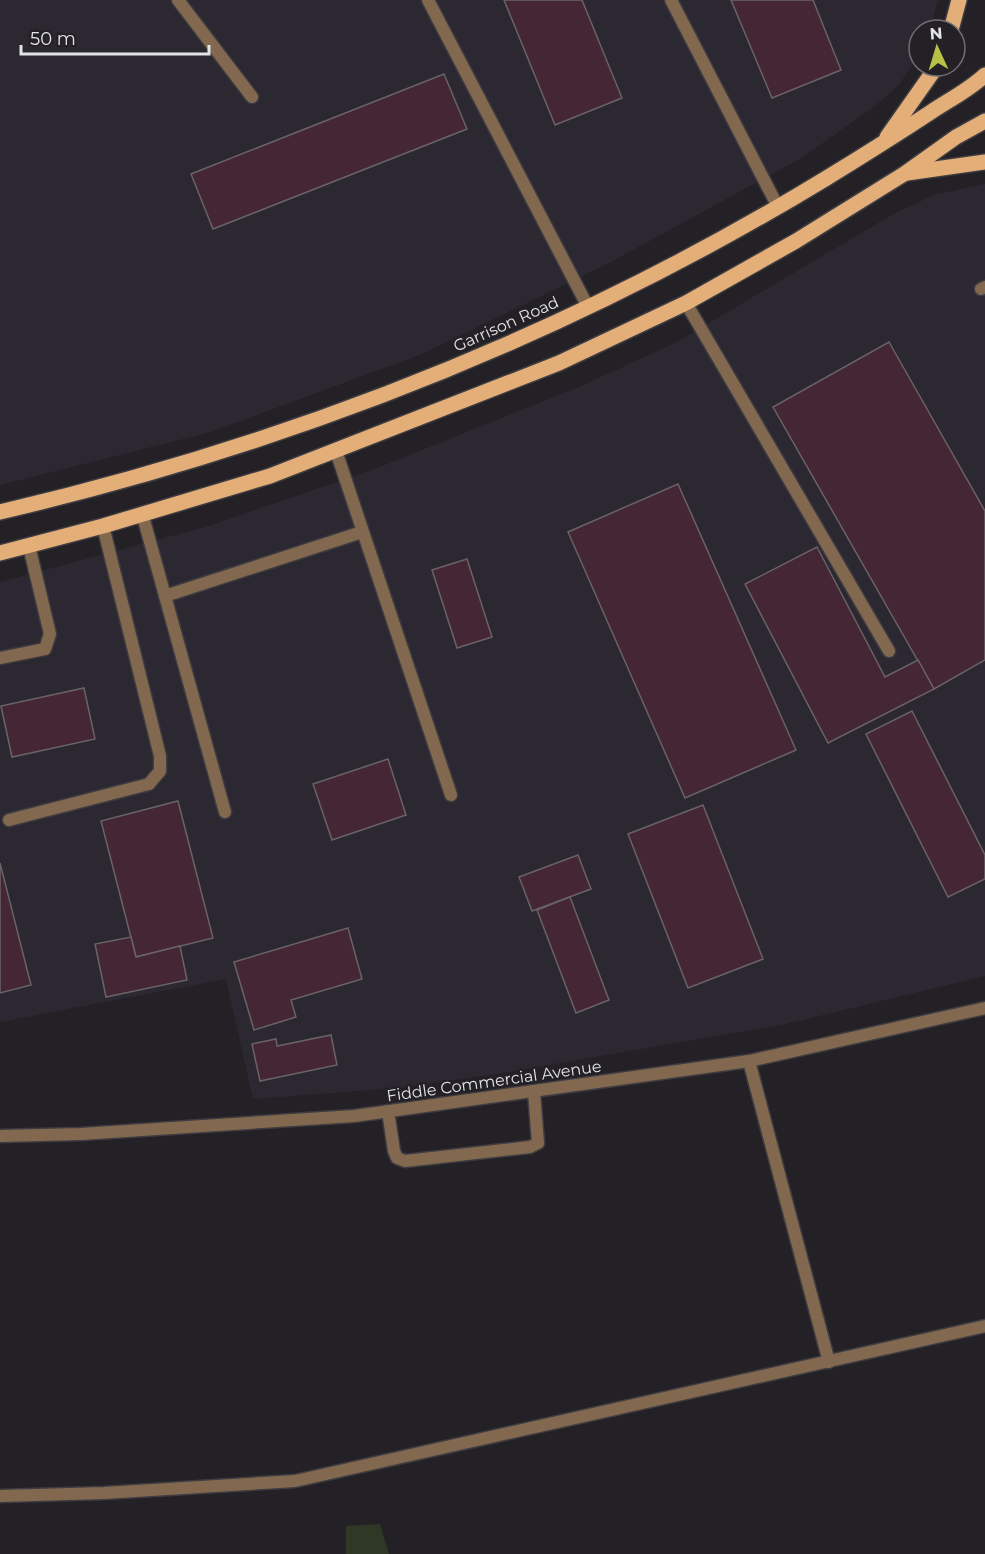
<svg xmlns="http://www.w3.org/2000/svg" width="985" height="1554" viewBox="0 0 985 1554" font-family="Montserrat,sans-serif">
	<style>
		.built { fill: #2b2832 }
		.green { fill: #2e3825 }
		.building { fill: #452635; stroke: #696366; stroke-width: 1.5 }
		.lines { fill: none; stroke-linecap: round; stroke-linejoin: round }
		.lane-casing { stroke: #3e3c41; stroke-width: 15 }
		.street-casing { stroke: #3e3c41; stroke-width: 15 }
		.primary-casing { stroke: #3e3c41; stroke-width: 18 }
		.lane { stroke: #82684e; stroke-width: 12 }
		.street { stroke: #82684e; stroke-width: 12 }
		.primary { stroke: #e4ae78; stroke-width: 15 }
		.labels { text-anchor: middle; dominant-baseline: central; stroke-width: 5; stroke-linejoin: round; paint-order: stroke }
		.street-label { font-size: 16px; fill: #e4e3e7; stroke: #232126 }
	</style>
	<rect width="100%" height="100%" fill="#232126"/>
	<g class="built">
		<polygon points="0,0 938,0 930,30 919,30 919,55 898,86 875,106 803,157 613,261 422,354 211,432 0,485"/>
		<polygon points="985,184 985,976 786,1024 496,1074 397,1088 253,1099 226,979 0,1022 0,582 209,526 380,467 579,387 677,342 895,213 934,195"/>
	</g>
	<polygon class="green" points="380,1524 389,1554 346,1554 346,1526"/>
	<g class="building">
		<polygon points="504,0 582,0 622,98 555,125"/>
		<polygon points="731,0 813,0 841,70 772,98"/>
		<polygon points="444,74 467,129 213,229 191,174"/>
		<polygon points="889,342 985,511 985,660 934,689 773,407"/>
		<polygon points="678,484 796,750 685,798 568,532"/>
		<polygon points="817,547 885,677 918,660 934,689 828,743 745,584"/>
		<polygon points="467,559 492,637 457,648 432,570"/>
		<polygon points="84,688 95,739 12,757 1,706"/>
		<polygon points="912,711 985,855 985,879 948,897 866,734"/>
		<polygon points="388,759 406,815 332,840 313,784"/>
		<polygon points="178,801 213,938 136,957 101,821"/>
		<polygon points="703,805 763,959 688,988 628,834"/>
		<polygon points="578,855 591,889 532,911 519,877"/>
		<polygon points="0,863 31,985 0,993"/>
		<polygon points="570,897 609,1000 576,1013 537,910"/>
		<polygon points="348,928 362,979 291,1000 296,1017 254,1030 234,962"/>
		<polygon points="131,937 136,957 180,946 187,980 106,997 95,944"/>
		<polygon points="331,1035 337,1065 260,1081 252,1044 276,1039 277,1046"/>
	</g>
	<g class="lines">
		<defs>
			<g id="lane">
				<polyline points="178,0 252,97"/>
				<polyline points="428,0 588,307"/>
				<polyline points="671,0 778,207"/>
				<polyline points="981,289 985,287"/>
				<polyline points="686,303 889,651"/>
				<polyline points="336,451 451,795"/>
				<polyline points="142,513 225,812"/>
				<polyline points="165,596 362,532"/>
				<polyline points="0,658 45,649 50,634 29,546"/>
				<polyline points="9,820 149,784 160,771 160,756 103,526"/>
				<polyline points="388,1111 394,1151 397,1158 405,1161 530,1147 538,1143 534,1092"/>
			</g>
			<g id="street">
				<polyline points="749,1061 829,1362"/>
				<polyline points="0,1136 81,1134 354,1116 749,1061 985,1008"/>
				<polyline points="0,1496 104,1493 295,1481 985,1326"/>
			</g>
			<g id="primary">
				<polyline points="951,30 959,0"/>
				<polyline points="887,137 937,66"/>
				<polyline points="907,173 985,162"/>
				<path d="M0,512c290,-68 570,-178 825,-333 36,-22 71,-44 106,-67 18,-12 38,-22 54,-37"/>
				<polyline points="0,553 103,526 270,476 559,363 686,303 796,241 904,174 956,137 985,121"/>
			</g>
		</defs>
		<use href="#lane" class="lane-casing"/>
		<use href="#street" class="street-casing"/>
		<use href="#primary" class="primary-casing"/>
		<use href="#lane" class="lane"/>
		<use href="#street" class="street"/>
		<use href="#primary" class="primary"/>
	</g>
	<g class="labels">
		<g class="street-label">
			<text transform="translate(506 324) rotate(-24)">Garrison Road</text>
			<text transform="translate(494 1081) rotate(-8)">Fiddle Commercial Avenue</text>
		</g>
	</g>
	<g transform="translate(937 48) rotate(356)"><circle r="28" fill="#232126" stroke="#706f73" stroke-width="1.5"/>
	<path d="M0-4.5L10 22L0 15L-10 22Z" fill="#b8c147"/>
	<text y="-9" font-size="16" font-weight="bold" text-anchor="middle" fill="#e4e3e7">N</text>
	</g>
	<path d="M21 45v9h188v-9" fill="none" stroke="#e4e3e7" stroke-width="3"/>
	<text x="30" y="45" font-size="18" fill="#e4e3e7" stroke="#232126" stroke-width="4.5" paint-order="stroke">50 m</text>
</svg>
